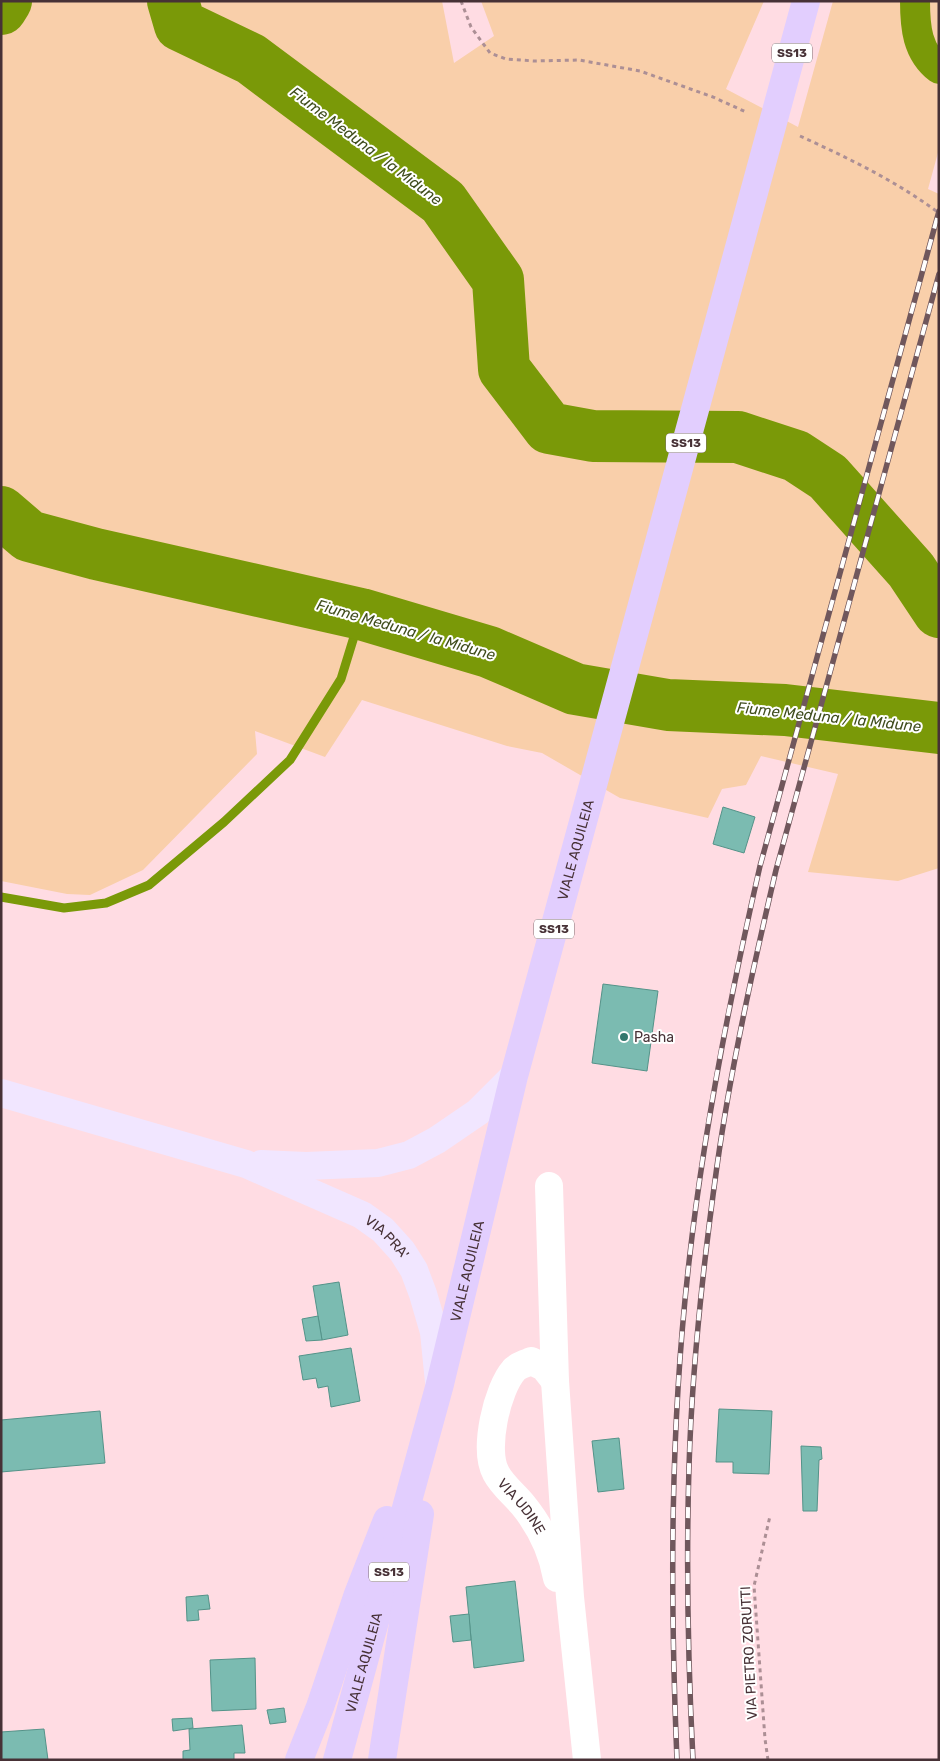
<svg xmlns="http://www.w3.org/2000/svg" width="940" height="1761" viewBox="0 0 940 1761" font-family="Rubik,sans-serif">
	<style>
		.green { fill: #f9cfaa }
		.lines { fill: none; stroke-linecap: round; stroke-linejoin: round }
		.stream { stroke: #7a9908; stroke-width: 9 }
		.canal { stroke: #7a9908; stroke-width: 30 }
		.river { stroke: #7a9908; stroke-width: 52 }
		.building { fill: #7bbbb1; stroke: #549389 }
		.path { stroke: #ac8f95; stroke-width: 3; stroke-dasharray: 4 4; stroke-linecap: butt }
		.street { stroke: #fff; stroke-width: 28 }
		.secondary { stroke: #f1e6ff; stroke-width: 28 }
		.primary { stroke: #e2cefe; stroke-width: 28 }
		.rail-casing { stroke: #70575c; stroke-width: 5.5 }
		.rail { stroke: #fff; stroke-width: 4; stroke-dasharray: 11; stroke-linecap: butt }
		.poi-dot { fill: #32786e; stroke: #fff; stroke-width: 2 }
		.labels { text-anchor: middle; dominant-baseline: central; stroke-width: 4; stroke-linejoin: round; paint-order: stroke }
		.shield { fill: #fff; stroke: #7e6f72; stroke-width: 1 }
		.shield-label { font-size: 12px; font-weight: bold; fill: #473136 }
		.street-label { font-size: 14px; fill: #473136; stroke: #fff }
		.poi-label { font-size: 14px; fill: #473136; stroke: #fff; text-anchor: start }
		.water-label { font-size: 15px; font-style: italic; fill: #404d1d; stroke: #fff }
	</style>
	<rect width="100%" height="100%" fill="#ffdce3"/>
	<polygon class="green" points="1,1 442,1 454,63 494,36 481,1 764,1 726,89 798,127 833,1 939,1 939,149 928,189 939,194 939,868 898,881 808,872 838,774 761,756 746,785 722,789 708,818 620,798 542,753 507,746 362,700 325,757 255,731 257,754 143,870 90,895 67,894 1,881"/>
	<g class="lines">
		<polyline class="stream" points="1,897 64,908 106,903 149,885 224,822 290,760 341,679 361,614"/>
		<path class="canal" d="M915,1c0,26 2,51 24,68"/>
		<g class="river">
			<polyline points="173,1 180,25 251,59 443,202 498,280 504,369 549,428 593,436 738,437 796,456 828,477 911,570 939,612"/>
			<polyline points="1,9 6,1"/>
			<polyline points="1,512 29,536 96,554 361,614 489,652 575,689 668,705 785,710 939,728"/>
		</g>
	</g>
	<g class="building">
		<polygon points="723,807 755,817 744,853 713,844"/>
		<polygon points="603,984 658,991 647,1071 592,1063"/>
		<polygon points="339,1282 348,1335 322,1340 313,1286"/>
		<polygon points="318,1316 322,1340 306,1341 302,1319"/>
		<polygon points="351,1348 360,1401 331,1407 328,1386 318,1388 316,1378 303,1380 299,1356"/>
		<polygon points="719,1409 772,1411 769,1474 733,1473 733,1462 716,1462"/>
		<polygon points="100,1411 105,1463 1,1472 1,1420"/>
		<polygon points="619,1438 624,1489 598,1492 592,1441"/>
		<polygon points="801,1446 821,1447 822,1459 819,1460 817,1511 803,1511"/>
		<polygon points="515,1581 524,1661 474,1668 466,1587"/>
		<polygon points="208,1595 210,1609 198,1610 199,1620 187,1621 186,1597"/>
		<polygon points="469,1614 471,1640 453,1642 450,1616"/>
		<polygon points="255,1658 256,1709 212,1711 210,1660"/>
		<polygon points="284,1708 286,1722 270,1724 267,1710"/>
		<polygon points="192,1718 193,1728 173,1731 172,1719"/>
		<polygon points="242,1725 245,1753 234,1753 234,1760 183,1760 183,1751 190,1750 189,1729"/>
		<polygon points="44,1729 48,1760 1,1760 1,1732"/>
	</g>
	<g class="lines">
		<g class="path">
			<polyline points="461,1 471,27 490,53 506,59 534,61 579,60 640,71 713,97 746,112"/>
			<path d="M800,136c48,22 96,45 139,77"/>
			<polyline points="768,1760 765,1739 754,1586 770,1516"/>
		</g>
		<g class="street">
			<polyline points="549,1186 555,1381 570,1597 587,1760"/>
			<path id="s1" d="M555,1381l-11,-14 -13,-6c-6,3 -14,5 -17,9 -17,19 -31,80 -18,103 6,12 18,21 27,32 18,22 29,45 34,73"/>
		</g>
		<g class="secondary">
			<path id="s2" d="M1,1093l245,71 116,51 21,15 19,21 12,19 9,24 11,38 5,50"/>
			<polyline points="261,1164 306,1166 378,1163 409,1155 437,1140 478,1112 514,1076"/>
		</g>
		<g class="primary">
			<polyline points="299,1760 320,1707 358,1594 387,1520"/>
			<path id="s3" d="M337,1760l103,-376 74,-308 292,-1075"/>
			<polyline points="382,1760 420,1514"/>
		</g>
		<defs>
			<g id="rail">
				<path d="M677,1760c-7,-166 -7,-332 12,-498 15,-134 41,-265 71,-396l179,-655"/>
				<path d="M693,1760c-5,-98 -7,-195 -4,-293 3,-100 14,-201 28,-301 14,-99 36,-198 59,-296l163,-596"/>
			</g>
		</defs>
		<use href="#rail" class="rail-casing"/>
		<use href="#rail" class="rail"/>
	</g>
	<circle class="poi-dot" cx="624" cy="1037" r="5"/>
	<g class="labels">
		<g class="shield">
			<rect x="772" y="43.5" width="40" height="19" rx="4"/>
			<rect x="666" y="433.5" width="40" height="19" rx="4"/>
			<rect x="534" y="919.5" width="40" height="19" rx="4"/>
			<rect x="369" y="1562.5" width="40" height="19" rx="4"/>
		</g>
		<g class="shield-label">
			<text x="792" y="53">SS13</text>
			<text x="686" y="443">SS13</text>
			<text x="554" y="929">SS13</text>
			<text x="389" y="1572">SS13</text>
		</g>
		<g class="street-label">
			<text stroke="none"><textPath href="#s3" startOffset="941">VIALE AQUILEIA</textPath></text>
			<text stroke="none"><textPath href="#s2" startOffset="415">VIA PRA'</textPath></text>
			<text stroke="none"><textPath href="#s3" startOffset="506">VIALE AQUILEIA</textPath></text>
			<text stroke="none"><textPath href="#s1" startOffset="202">VIA UDINE</textPath></text>
			<text transform="translate(749 1653) rotate(-93)">VIA PIETRO ZORUTTI</text>
			<text stroke="none"><textPath href="#s3" startOffset="101">VIALE AQUILEIA</textPath></text>
		</g>
		<g class="poi-label">
			<text x="634" y="1037">Pasha</text>
		</g>
		<g class="water-label">
			<text transform="translate(366 146) rotate(37)">Fiume Meduna / la Midune</text>
			<text transform="translate(406 630) rotate(16)">Fiume Meduna / la Midune</text>
			<text transform="translate(829 717) rotate(6)">Fiume Meduna / la Midune</text>
		</g>
	</g>
	<rect width="940" height="1761" fill="none" stroke="#473136" stroke-width="5"/>
</svg>
